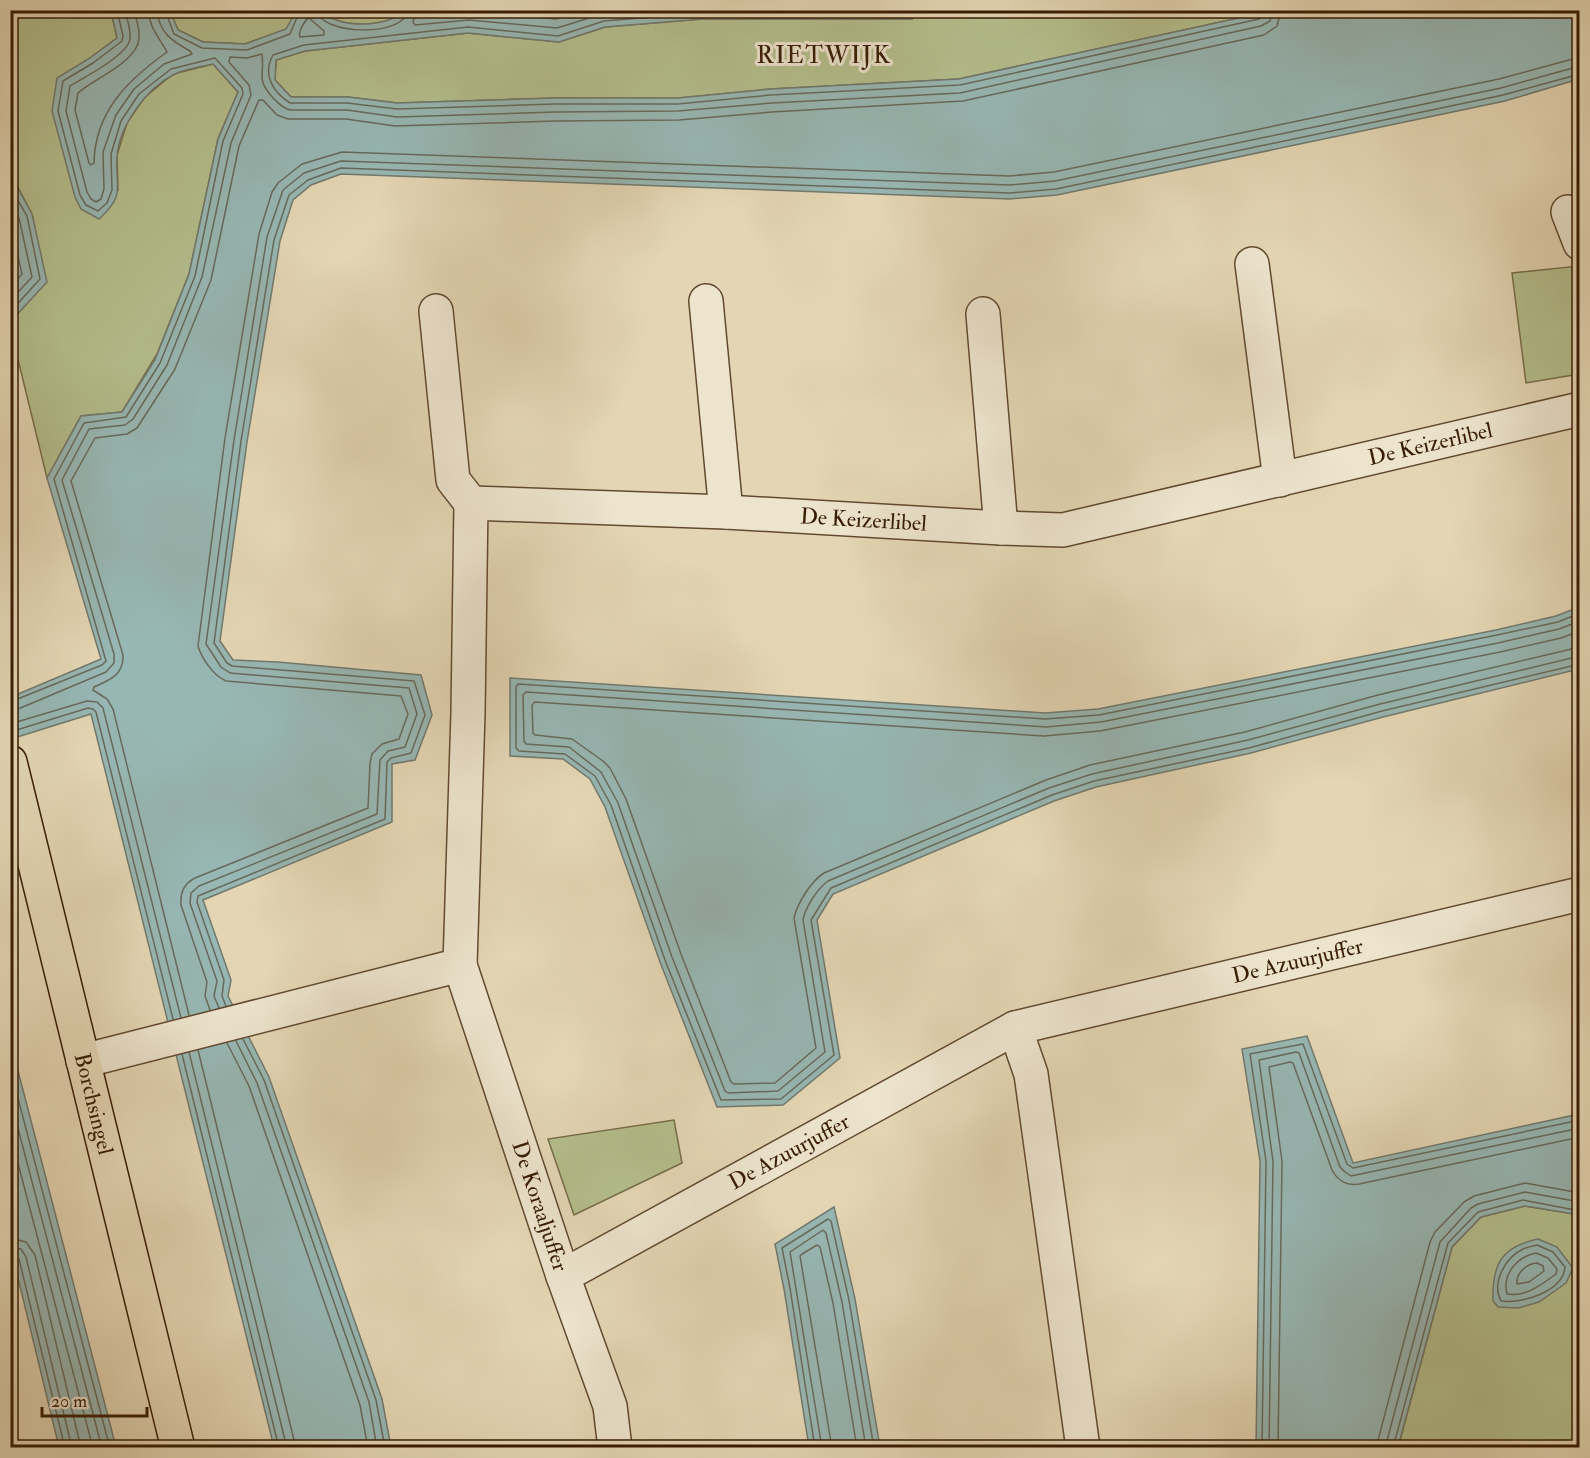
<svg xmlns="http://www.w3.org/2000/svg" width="1590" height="1458" viewBox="0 0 1590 1458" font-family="'IM FELL Double Pica',serif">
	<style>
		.green { fill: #b4be8d; stroke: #766d48; stroke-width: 1.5 }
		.water { fill: #97b7b4; stroke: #71796e; stroke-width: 1.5 }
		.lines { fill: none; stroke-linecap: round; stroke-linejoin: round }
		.shore { stroke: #676a5c; stroke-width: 1.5 }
		.minor-casing { stroke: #624a30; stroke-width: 36 }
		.major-casing { stroke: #371c04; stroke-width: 36 }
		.minor { stroke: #ede4ce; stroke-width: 33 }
		.major { stroke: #e4d6b4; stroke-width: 33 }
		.labels { text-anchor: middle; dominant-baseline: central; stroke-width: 6; stroke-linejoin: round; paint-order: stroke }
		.street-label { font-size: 22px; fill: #371c04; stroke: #ede4ce }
		.neighbourhood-label { font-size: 24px; letter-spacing: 1.5px; fill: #371c04; stroke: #ede4ce }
	</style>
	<rect width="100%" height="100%" fill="#e4d6b4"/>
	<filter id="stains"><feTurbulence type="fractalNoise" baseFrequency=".00333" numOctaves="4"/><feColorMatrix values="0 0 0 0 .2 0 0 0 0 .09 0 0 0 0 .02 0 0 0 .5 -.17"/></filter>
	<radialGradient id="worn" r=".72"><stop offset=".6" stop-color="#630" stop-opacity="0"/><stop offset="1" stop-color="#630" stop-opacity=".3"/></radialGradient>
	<g class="green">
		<polygon points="912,10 1271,11 959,79 771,89 678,98 555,98 397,103 348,97 291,97 275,80 276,60 305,51 468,33 559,42 605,27 702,19 912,19"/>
		<polygon points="11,11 111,11 117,38 90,58 118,191 117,155 127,123 144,98 173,74 213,64 238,92 218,139 189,274 157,354 122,412 81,416 47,478 11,331 10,321 46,282 32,214 11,174"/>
		<polygon points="170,11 296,11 287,29 245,44 203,42 178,30"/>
		<path d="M321,11h83c-15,18 -68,17 -83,0z"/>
		<polygon points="1579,266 1579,374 1526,383 1512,273"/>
		<polygon points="674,1120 682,1163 574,1215 548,1139"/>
		<polygon points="1525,1206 1575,1214 1579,1218 1579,1447 1398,1448 1452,1247 1481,1217"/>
	</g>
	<g class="water">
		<path d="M404,10l508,1v8h-210l-97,8 -46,15 -91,-9 -163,18 -29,9 -1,20 16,17h57l49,6 158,-5h123l93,-9 188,-10 312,-68 255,-1 16,3 37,-2v68l-74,22 -448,94 -48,4 -668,-25 -30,11 -18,15 -13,41 -33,201 -27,199 13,19 45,2 143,13 11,40 -17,45 -23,4v58l-189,78 28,80 -3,16 41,81 113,322 9,48h-117l-183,-733 -80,25v-42l90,-38 -54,-181 34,-62 41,-4 33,-52 34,-86 29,-135 20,-47 -25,-28c-13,3 -29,5 -40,11 -27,14 -54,51 -56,82 -2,32 9,37 -18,62l-18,-10 -6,-12 -23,-86 5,-33 33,-20 27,-20 -6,-27h59l8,19 25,12 42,2 41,-15 10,-18h25c15,17 68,18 83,-1z"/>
		<polygon points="10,174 32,214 47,282 11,321"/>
		<polygon points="1579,607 1579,669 1383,717 1251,753 1096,787 1054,801 833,894 817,920 840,1058 783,1105 717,1107 660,962 605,807 590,779 563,759 510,756 510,678 1045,713 1098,709 1496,630 1556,616"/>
		<polygon points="1307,1036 1353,1163 1579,1114 1579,1218 1574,1214 1525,1206 1481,1217 1452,1247 1398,1447 1256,1447 1260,1161 1242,1049"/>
		<polygon points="11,1044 116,1447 59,1447 11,1249"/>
		<polygon points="834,1207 855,1299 880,1447 809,1447 784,1289 775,1244"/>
		<path d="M1538,1239l19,8 16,21 -7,15 -27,19 -21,6 -20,-1 -5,-6c-1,-37 8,-54 45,-62z"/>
	</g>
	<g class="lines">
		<g class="shore">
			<path d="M125,10c2,9 6,20 5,29 -2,16 -47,39 -60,47l-4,25 21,81 4,7 5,3 5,-3 3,-10 -1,-37 13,-37 18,-26 30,-25 28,-10 -2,-3c-18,-10 -31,-18 -33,-41"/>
			<path d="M134,10c2,9 6,19 5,28 -1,24 -46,41 -61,55l-3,17 14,53 2,2 3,-2c1,-52 34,-83 73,-111 -7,-13 -18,-25 -19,-42"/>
			<polyline points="165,10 174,34 202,48 247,50 290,34 300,10"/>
			<path d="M317,10c2,25 88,28 91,0"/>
			<polyline points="416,10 413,22 415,25 469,20 557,28 602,14 641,10"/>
			<polyline points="425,10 428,15 470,11 556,19 583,10"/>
			<path d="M906,10l-3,3h-201l-98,8 -46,15 -90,-9 -164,18 -31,10c-11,20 0,37 17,48h57l50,6 158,-5h123l93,-9 189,-10 299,-66 4,-3 2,-6"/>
			<path d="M309,18l15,13v4l-24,2c-2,-5 4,-16 9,-19z"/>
			<polyline points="10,187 27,216 40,279 10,312"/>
			<polyline points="10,202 19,218 32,277 10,301"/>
			<polyline points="10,221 22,274 10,288"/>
			<polyline points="1580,613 1558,622 1497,635 1099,715 1045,719 518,684 516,687 516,748 519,751 565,754 595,776 611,805 665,960 721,1100 781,1099 834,1055 811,920 831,888 1052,795 1094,781 1249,748 1382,711 1580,664"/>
			<path d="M1580,621l-21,8 -61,14 -397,79 -55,5 -520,-35 -3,3 1,46 2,3 43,3 32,25 17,31 54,154 53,134 3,2 50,-2 47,-39 -22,-132c2,-12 14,-31 25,-39l221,-93 43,-14 156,-34 132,-36 200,-48"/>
			<path d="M1580,631l-19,7 -61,14 -400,79 -56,5 -509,-34 -3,3 1,28 2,2 37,4 31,22 7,7 16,31 55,155 50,128 3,2 41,-1 41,-35 -22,-130c3,-14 17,-37 30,-45l222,-93 44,-15 155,-33 133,-37 202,-48"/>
			<polyline points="10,702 102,665 106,661 54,479 84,423 126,417 160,363 195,276 223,141 243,94 242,88 215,58 171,69 139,94 121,121 111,154 112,190 107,203 98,211 86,205 80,195 58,111 63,81 93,63 122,41 123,36 117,10"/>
			<path d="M10,710l8,-1 88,-37 8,-9v-9l-52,-174 27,-51 36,-4 8,-6 34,-54 35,-88 29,-134 20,-48 -2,-10 -20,-23 1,-5 17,1 15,-4c3,23 -7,24 12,45 5,5 9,9 16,11h57l50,7 158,-5 123,-1 94,-8 188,-10 301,-67 9,-5 2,-11"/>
			<polyline points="10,724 87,701 97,702 103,708 181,1018"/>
			<polyline points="10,732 88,708 93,709 96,712 173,1019"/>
			<polyline points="226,1006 222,996 224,980 197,902 198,896 385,819 387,762 391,758 411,753 425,715 414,681 232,666 227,663 214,643 241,441 274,240 289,195 308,180 341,168 1009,193 1056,189 1503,95 1580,74"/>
			<polyline points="219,1008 214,996 217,981 190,903 191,893 199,886 377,814 380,760 388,751 405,747 417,714 409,688 230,673 221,667 206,644 234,440 267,237 283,190 304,173 341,161 1009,185 1055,181 1501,88 1580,66"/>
			<path d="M210,1010l-5,-14 2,-14 -26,-77c-1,-13 3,-21 14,-27l173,-70 2,-45 2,-9 10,-10 17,-5 9,-25 -7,-18 -175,-15c-13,-6 -24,-22 -28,-35l27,-208 34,-204 13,-42 6,-9 24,-19 40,-12 667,24 45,-4 445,-93 81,-22"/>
			<path d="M189,1015l-76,-306 -6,-10 -14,-9 1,-3c16,-7 30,-12 29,-32l-52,-174 24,-43 32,-4 10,-6 38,-59 36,-89 28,-134 20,-46h4l14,15 11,4h58l49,7 160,-5 124,-1 93,-8 191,-11 301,-66 13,-9 4,-16"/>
			<polyline points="243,1039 264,1080 376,1400 385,1448"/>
			<polyline points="236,1041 257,1083 369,1402 377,1448"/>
			<polyline points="227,1043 249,1086 360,1405 368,1448"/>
			<polyline points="198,1050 296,1448"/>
			<polyline points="189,1052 287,1448"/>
			<polyline points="182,1054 279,1448"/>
			<polyline points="10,1068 110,1448"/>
			<polyline points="10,1098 102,1448"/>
			<polyline points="10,1133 93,1448"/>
			<polyline points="10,1238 26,1242 35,1255 81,1448"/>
			<path d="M1537,1245l16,7 12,15c-2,25 -44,37 -64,34 -10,-19 5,-44 22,-52 4,-2 10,-3 14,-4z"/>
			<polyline points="10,1247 21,1249 26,1257 72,1448"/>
			<path d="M1536,1253l12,5 9,11 -1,5c-15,11 -30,23 -49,20 -5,-20 10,-37 29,-41z"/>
			<polyline points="10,1254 16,1255 19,1259 65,1448"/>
			<path d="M1537,1263l6,3 1,5 -15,11 -12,2c-1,-11 9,-20 20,-21z"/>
			<polyline points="815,1448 790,1288 782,1248 828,1219 831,1221 849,1300 874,1448"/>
			<polyline points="822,1448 790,1252 823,1230 826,1233 842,1302 866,1448"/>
			<polyline points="832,1448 800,1256 802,1254 817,1245 820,1247 833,1303 857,1448"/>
			<polyline points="1262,1448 1266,1161 1250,1054 1303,1044 1347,1164 1353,1168 1580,1120"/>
			<polyline points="1269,1448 1273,1161 1259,1060 1296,1052 1299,1053 1340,1167 1345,1172 1351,1176 1580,1128"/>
			<path d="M1278,1448l4,-287 -13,-94 21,-5 3,1 39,107c6,11 15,16 27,14l221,-47"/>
			<polyline points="1376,1448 1430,1242 1435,1232 1464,1202 1474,1196 1525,1183 1580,1193"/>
			<polyline points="1385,1448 1440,1242 1471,1208 1478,1204 1525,1192 1580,1202"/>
			<polyline points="1393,1448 1448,1243 1478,1212 1523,1200 1580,1211"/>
		</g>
		<defs>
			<g id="minor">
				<polyline points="1568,212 1580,243"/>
				<polyline points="1252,264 1280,480"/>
				<polyline points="706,301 726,512"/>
				<polyline points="436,311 453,480 471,503"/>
				<polyline points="983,314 1001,528"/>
				<path id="s1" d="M460,965l103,311 47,130 5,42"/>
				<polyline points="1015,1028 1031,1074 1083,1448"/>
				<path id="s2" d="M83,1061l377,-96 8,-252 3,-210 255,9 275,16 62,2 517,-121"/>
				<path id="s3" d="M563,1276l452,-248 565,-134"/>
			</g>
			<g id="major">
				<path id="s4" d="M10,762l168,686"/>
			</g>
		</defs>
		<use href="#minor" class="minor-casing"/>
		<use href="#major" class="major-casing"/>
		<use href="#minor" class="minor"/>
		<use href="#major" class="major"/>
	</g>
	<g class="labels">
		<g class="street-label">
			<text stroke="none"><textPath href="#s2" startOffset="1821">De Keizerlibel</textPath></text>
			<text stroke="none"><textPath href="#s2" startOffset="1244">De Keizerlibel</textPath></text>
			<text stroke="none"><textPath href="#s3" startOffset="806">De Azuurjuffer</textPath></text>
			<text stroke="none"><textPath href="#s4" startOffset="352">Borchsingel</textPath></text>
			<text stroke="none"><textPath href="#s3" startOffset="258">De Azuurjuffer</textPath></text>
			<text stroke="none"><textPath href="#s1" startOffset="254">De Koraaljuffer</textPath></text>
		</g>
		<g class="neighbourhood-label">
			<text x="824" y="55">RIETWIJK</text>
		</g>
	</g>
	<rect width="1590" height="1458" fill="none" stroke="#e4d6b4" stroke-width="36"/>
	<rect x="12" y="12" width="1566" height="1434" fill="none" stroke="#371c04" stroke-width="3"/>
	<rect x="18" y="18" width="1554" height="1422" fill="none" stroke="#371c04" stroke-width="1.5"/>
	<path d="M42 1407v9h105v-9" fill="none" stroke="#371c04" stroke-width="3"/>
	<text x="51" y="1407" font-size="18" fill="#371c04" stroke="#ede4ce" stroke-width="4.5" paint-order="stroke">20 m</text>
	<rect width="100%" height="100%" filter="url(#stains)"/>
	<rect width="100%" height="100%" fill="url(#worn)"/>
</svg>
